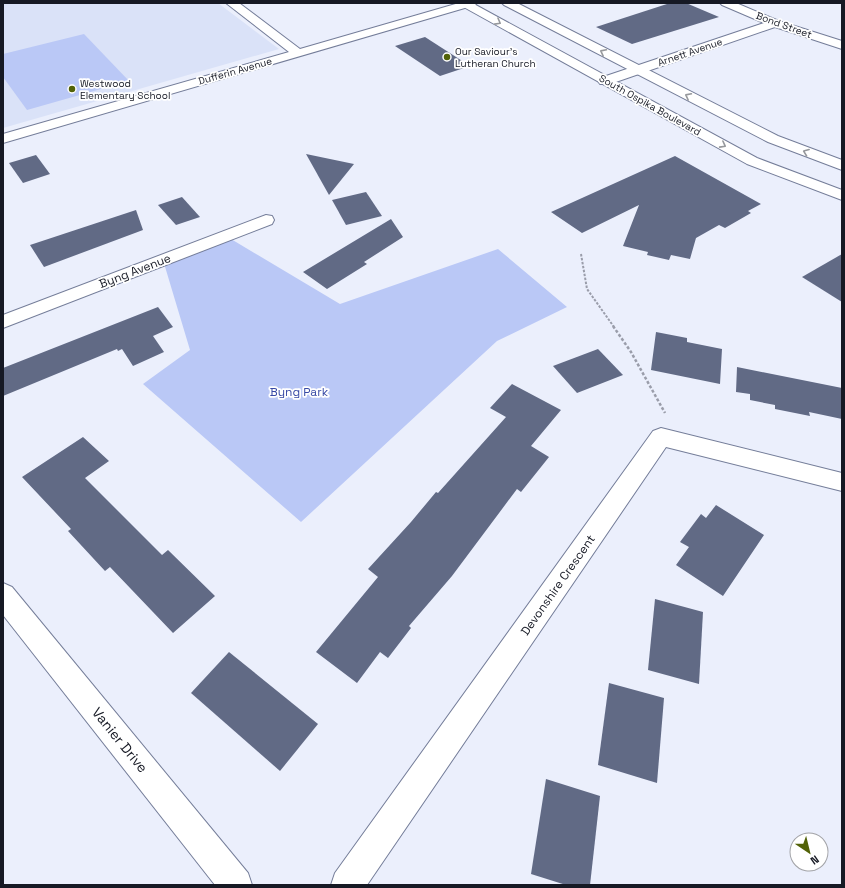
<svg xmlns="http://www.w3.org/2000/svg" width="845" height="888" viewBox="0 0 845 888" font-family="'Space Grotesk',sans-serif">
	<style>
		.built { fill: #dae2f8 }
		.green { fill: #bac8f6 }
		.building { fill: #616a85 }
		.lines { fill: none; stroke-linecap: round; stroke-linejoin: round }
		.minor-casing { stroke: #747d99; stroke-width: 2 }
		.major-casing { stroke: #747d99; stroke-width: 2 }
		.path-far1 { stroke: #9a9daa; stroke-width: 2; stroke-dasharray: 2.5 1.5; stroke-linecap: butt }
		.path { stroke: #9a9daa; stroke-width: 2.5; stroke-dasharray: 3 2; stroke-linecap: butt }
		.minor { fill: #fff; fill-rule: evenodd }
		.major { fill: #fff; fill-rule: evenodd }
		.oneway { stroke: #96989c }
		.poi-dot { fill: #526208; stroke: #fff; stroke-width: 1.5 }
		.labels { text-anchor: middle; dominant-baseline: central; stroke-width: 3.5; stroke-linejoin: round; paint-order: stroke }
		.far-street-label { font-size: 10px; fill: #161924; stroke: #fff }
		.far-poi-label { font-size: 10px; fill: #161924; stroke: #fff; text-anchor: start }
		.street-label { font-size: 12px; fill: #161924; stroke: #fff }
		.park-label { font-size: 12px; fill: #3749a5; stroke: #fff }
		.near-street-label { font-size: 14px; fill: #161924; stroke: #fff }
	</style>
	<rect width="100%" height="100%" fill="#ebeffc"/>
	<polygon class="built" points="3,3 218,3 279,49 3,128"/>
	<g class="green">
		<polygon points="84,34 129,81 27,110 3,77 3,54"/>
		<polygon points="226,236 340,304 498,249 567,307 497,341 301,522 143,384 190,350 163,260"/>
	</g>
	<g class="building">
		<polygon points="670,3 686,3 719,17 632,44 596,27"/>
		<polygon points="425,37 470,66 440,76 395,46"/>
		<polygon points="306,154 354,164 329,195"/>
		<polygon points="36,155 50,174 23,183 9,163"/>
		<polygon points="675,156 761,204 748,211 751,213 725,228 719,225 696,238 690,259 671,255 669,260 647,255 648,252 623,246 639,205 582,233 551,212"/>
		<polygon points="366,192 382,216 346,225 332,200"/>
		<polygon points="182,197 200,217 176,225 158,205"/>
		<polygon points="136,210 143,230 44,267 30,245"/>
		<polygon points="391,219 403,237 364,262 367,264 327,289 303,272"/>
		<polygon points="842,254 842,302 802,277"/>
		<polygon points="158,307 173,327 153,336 164,352 133,366 122,349 118,351 117,349 3,396 3,368"/>
		<polygon points="656,332 687,338 687,342 722,349 720,384 651,370"/>
		<polygon points="598,349 623,375 577,393 553,366"/>
		<polygon points="737,367 842,388 842,419 809,412 810,416 775,409 775,405 750,400 750,394 736,392"/>
		<polygon points="512,384 561,410 531,446 549,457 521,492 517,489 452,576 409,626 411,628 388,658 380,652 357,683 316,652 378,577 368,569 411,522 436,492 438,493 506,417 490,408"/>
		<polygon points="83,437 109,461 85,478 162,555 168,550 215,596 173,633 110,567 105,571 68,531 71,529 22,477"/>
		<polygon points="716,505 764,535 723,596 676,565 689,547 680,542 701,514 706,518"/>
		<polygon points="655,599 703,612 699,684 648,670"/>
		<polygon points="229,652 318,724 280,771 191,693"/>
		<polygon points="609,683 664,698 657,783 598,765"/>
		<polygon points="546,779 600,796 590,885 566,885 531,874"/>
	</g>
	<g class="lines">
		<defs>
			<g id="minor">
				<polygon points="226,3 239,3 300,49 459,3 477,3 475,5 3,143 3,134 289,52"/>
				<polygon points="720,3 736,3 779,21 842,41 842,49 775,27 610,84 600,84 598,81 600,78 764,23 722,5"/>
				<polygon points="266,215 272,216 274,220 272,224 3,328 3,315"/>
				<polygon points="661,428 842,473 842,491 666,447 367,885 331,885 335,873 653,431"/>
				<polygon points="3,583 12,587 248,873 252,885 215,885 3,615"/>
			</g>
			<g id="major">
				<polygon points="458,3 472,3 757,158 842,190 842,200 747,164 460,5"/>
				<polygon points="502,3 517,3 778,136 842,160 842,170 768,142 504,5"/>
			</g>
		</defs>
		<use href="#minor" class="minor-casing"/>
		<use href="#major" class="major-casing"/>
		<polyline class="path-far1" points="581,254 587,289 614,327"/>
		<polyline class="path" points="613,326 631,352 665,413"/>
		<use href="#minor" class="minor"/>
		<use href="#major" class="major"/>
	</g>
	<defs><path id="oneway-chevron" d="M-2-3.5L2.5 0L-2 3.5" fill="none" stroke-width="1.6" stroke-linecap="round" stroke-linejoin="round"/></defs>
	<g class="oneway">
		<use href="#oneway-chevron" transform="translate(498 22) rotate(29)"/>
		<use href="#oneway-chevron" transform="translate(603 52) rotate(-153)"/>
		<use href="#oneway-chevron" transform="translate(688 96) rotate(-153)"/>
		<use href="#oneway-chevron" transform="translate(723 145) rotate(28)"/>
		<use href="#oneway-chevron" transform="translate(806 152) rotate(-159)"/>
	</g>
	<g class="poi-dot">
		<circle cx="447" cy="57" r="4"/>
		<circle cx="72" cy="89" r="4"/>
	</g>
	<g class="labels">
		<g class="far-street-label">
			<text transform="translate(784 25) rotate(20)">Bond Street</text>
			<text transform="translate(690 52) rotate(-19)">Arnett Avenue</text>
			<text transform="translate(235 71) rotate(-16)">Dufferin Avenue</text>
			<text transform="translate(650 105) rotate(29)">South Ospika Boulevard</text>
		</g>
		<g class="far-poi-label">
			<text x="455" y="51">Our Saviour's<tspan x="455" dy="12">Lutheran Church</tspan></text>
			<text x="80" y="83">Westwood<tspan x="80" dy="12">Elementary School</tspan></text>
		</g>
		<g class="street-label">
			<text transform="translate(135 271) rotate(-21)">Byng Avenue</text>
			<text transform="translate(558 585) rotate(-55)">Devonshire Crescent</text>
		</g>
		<g class="park-label">
			<text x="299" y="392">Byng Park</text>
		</g>
		<g class="near-street-label">
			<text transform="translate(120 740) rotate(51)">Vanier Drive</text>
		</g>
	</g>
	<rect width="845" height="888" fill="none" stroke="#161924" stroke-width="8"/>
	<g transform="translate(809 852) rotate(145)"><circle r="19" fill="#ffffff" stroke="#a2a3a7"/>
	<path d="M0-3L7 15L0 10L-7 15Z" fill="#526208"/>
	<text y="-6" font-size="11" font-weight="bold" text-anchor="middle" fill="#161924">N</text>
	</g>
</svg>
